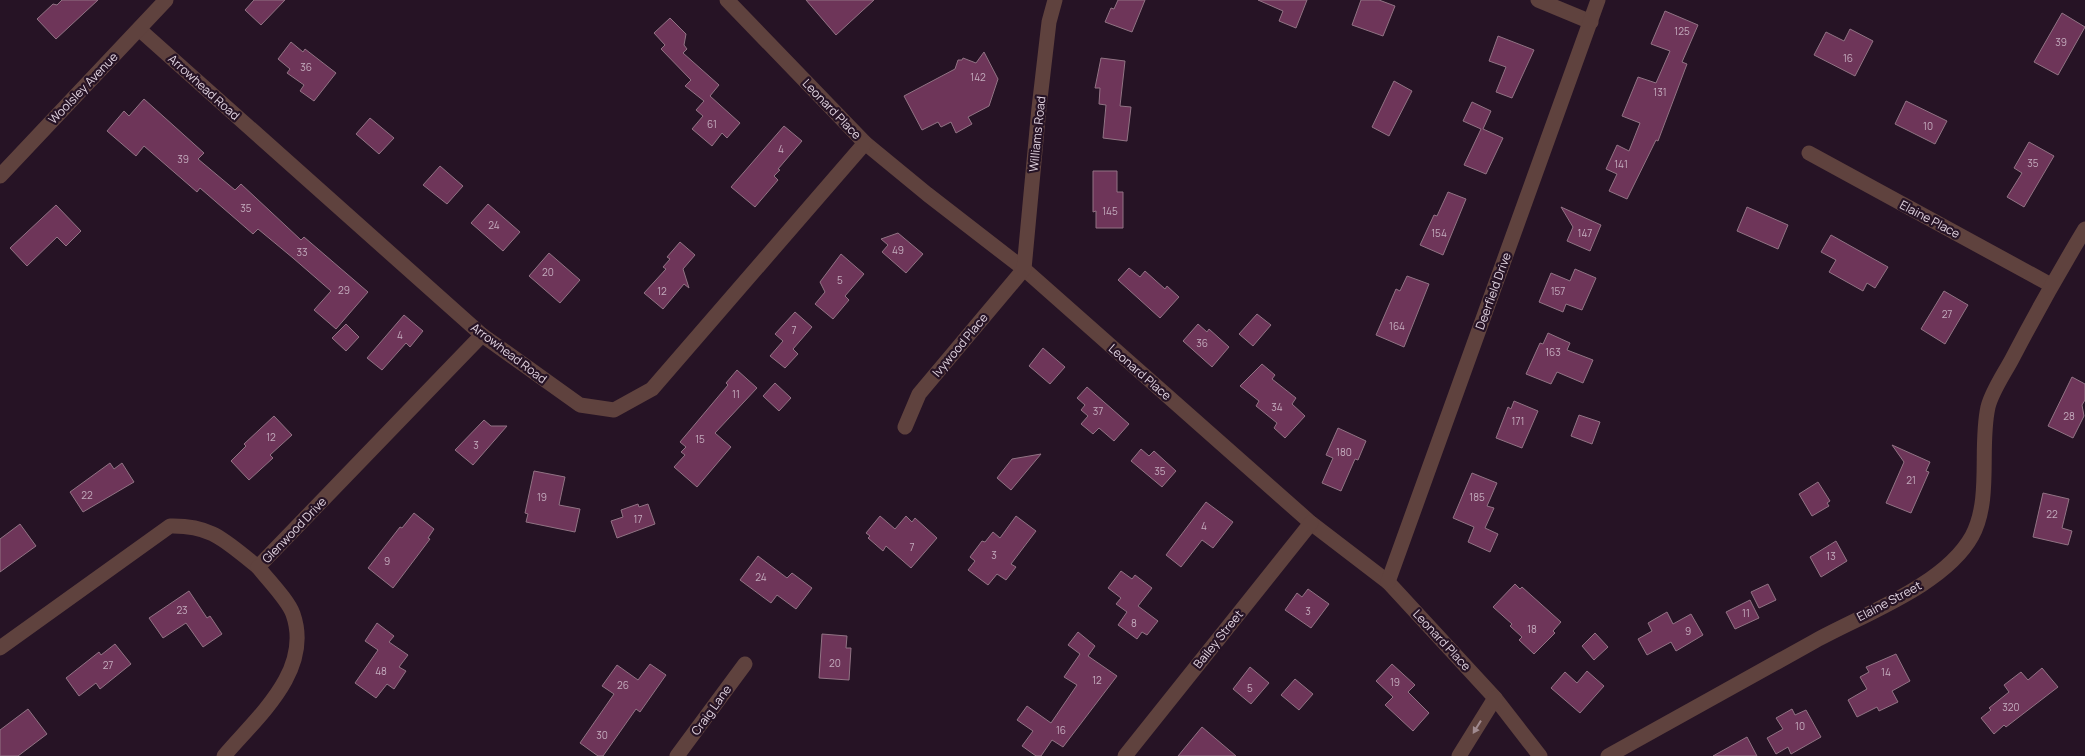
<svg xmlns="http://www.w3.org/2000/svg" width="2085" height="756" viewBox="0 0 2085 756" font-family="Manrope,sans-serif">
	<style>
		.building { fill: #6e3559; stroke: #917384 }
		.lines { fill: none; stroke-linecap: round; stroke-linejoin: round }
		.minor { stroke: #5f423e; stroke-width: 15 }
		.oneway { fill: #a08a8f }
		.labels { text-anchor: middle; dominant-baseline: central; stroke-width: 4.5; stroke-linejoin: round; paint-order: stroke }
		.number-label { font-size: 10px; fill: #c4acbe }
		.street-label { font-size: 12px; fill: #e1d3e0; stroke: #261325 }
	</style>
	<rect width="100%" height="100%" fill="#261325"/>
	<g class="building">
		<polygon points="62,0 98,0 56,39 37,19 53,4 57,5"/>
		<polygon points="254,0 285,0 261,25 245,10"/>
		<polygon points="806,0 874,0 836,35"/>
		<polygon points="1118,0 1145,0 1132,32 1105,22 1111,8 1114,9"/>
		<polygon points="1258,0 1307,0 1296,28 1279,21 1283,11"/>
		<polygon points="1361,0 1379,0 1395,6 1383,36 1352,25"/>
		<polygon points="1665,11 1698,25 1682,62 1687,64 1658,141 1656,140 1627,199 1609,191 1617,174 1606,169 1617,145 1629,151 1640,123 1622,116 1638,77 1656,83 1670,51 1651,44"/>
		<polygon points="2062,13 2085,27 2058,75 2034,62"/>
		<polygon points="670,18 686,34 684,45 687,49 683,53 719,85 710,96 740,123 727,138 722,133 712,146 692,129 703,116 696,110 704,101 685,86 691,80 661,49 665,45 654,33"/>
		<polygon points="1850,29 1873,41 1855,76 1814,55 1826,32 1844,41"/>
		<polygon points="1498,36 1534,50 1512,98 1496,92 1506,67 1489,61"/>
		<polygon points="291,42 303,52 305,49 336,73 314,101 300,91 304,85 287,73 290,69 278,59"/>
		<polygon points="984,52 998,79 989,106 968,117 972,124 956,133 951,122 941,127 938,122 922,130 904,96 955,69 958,60 962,60 963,58 976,63"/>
		<polygon points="1101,58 1125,61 1120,106 1131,107 1127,141 1103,138 1106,105 1099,104 1100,88 1095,88"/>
		<polygon points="1394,81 1412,91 1389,136 1372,127"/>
		<polygon points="144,99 204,153 198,159 235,190 241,184 301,240 304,237 368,292 336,329 314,310 331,291 293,258 258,229 253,234 200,188 197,192 144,146 136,156 107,131 124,111 129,116"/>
		<polygon points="1906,101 1947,121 1935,144 1895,124"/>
		<polygon points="1472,102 1491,111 1483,129 1503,138 1486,174 1464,165 1481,129 1463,121"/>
		<polygon points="370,118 394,138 379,154 356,134"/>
		<polygon points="784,126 802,141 778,169 780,170 774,176 778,180 755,207 731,187"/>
		<polygon points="2029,142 2054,156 2024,207 2007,197 2022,173 2014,168"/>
		<polygon points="440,166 463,186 447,204 423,185"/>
		<polygon points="1093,171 1117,171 1117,192 1123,192 1123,228 1096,228 1096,211 1093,212"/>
		<polygon points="1448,192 1466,199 1443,255 1420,245 1434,215 1437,216"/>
		<polygon points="488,204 520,232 503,251 471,223"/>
		<polygon points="56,205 81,231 66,246 57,237 27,266 10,248"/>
		<polygon points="1561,207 1601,225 1590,251 1567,241 1573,227"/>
		<polygon points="1747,207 1788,225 1778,249 1737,231"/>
		<polygon points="898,233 923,254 906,273 882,252 888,245 881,239"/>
		<polygon points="1831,235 1888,267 1875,288 1867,283 1863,291 1829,272 1836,260 1821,252"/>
		<polygon points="680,242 695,255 683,269 689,288 684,284 663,309 644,293 666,269 663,267 670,259 667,257"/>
		<polygon points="549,253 580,280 560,303 529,276"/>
		<polygon points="841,254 864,274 845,296 849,300 833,319 815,304 825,292 820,282"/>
		<polygon points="1129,268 1140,277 1145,271 1165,289 1167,286 1179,297 1160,318 1118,280"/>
		<polygon points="1575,269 1596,278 1582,310 1566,304 1563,312 1539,302 1551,273 1570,281"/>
		<polygon points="1407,276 1429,284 1404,347 1376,335 1396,289 1400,291"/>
		<polygon points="1944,291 1968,305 1945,344 1921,329"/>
		<polygon points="795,312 812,327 793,349 798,354 785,368 770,356 783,341 775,334"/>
		<polygon points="1257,314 1271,325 1253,346 1239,334"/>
		<polygon points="404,315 423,331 410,347 406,343 382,370 367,358"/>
		<polygon points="346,324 359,337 346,351 332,338"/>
		<polygon points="1198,324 1207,332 1209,329 1229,347 1212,367 1183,341"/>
		<polygon points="1548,333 1570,343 1567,350 1593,360 1583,383 1557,372 1551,384 1526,374 1540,343 1543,344"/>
		<polygon points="1043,348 1065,367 1050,384 1029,366"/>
		<polygon points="1262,364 1275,375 1272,379 1296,398 1292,404 1305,416 1285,438 1274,428 1277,423 1256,406 1259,401 1240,386"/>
		<polygon points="737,370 757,388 715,433 731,447 697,487 674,467 685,455 681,452 686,447 680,442 728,385 726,383"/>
		<polygon points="2072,377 2085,384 2085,400 2082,405 2084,416 2073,438 2048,426"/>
		<polygon points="775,383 791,398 779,411 763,396"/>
		<polygon points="1087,387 1129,424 1114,441 1099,428 1093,434 1081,424 1088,416 1081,410 1085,405 1077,398"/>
		<polygon points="1514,401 1538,411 1522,448 1496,438 1508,407 1511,409"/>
		<polygon points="1579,415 1600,422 1592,444 1571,436"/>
		<polygon points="274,416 292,435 270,455 273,458 249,480 231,461 246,446 244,444"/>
		<polygon points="484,420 491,426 507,426 473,465 455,450"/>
		<polygon points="1338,428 1366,441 1358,460 1355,459 1341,491 1322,483 1333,458 1326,455"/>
		<polygon points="1892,445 1930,462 1926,471 1929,472 1911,513 1886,503 1904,462"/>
		<polygon points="1141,449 1149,456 1154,451 1176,471 1162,487 1131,461"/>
		<polygon points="1041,454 1011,490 997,478 1012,459"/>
		<polygon points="110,463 114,469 122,463 134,482 83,512 70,492"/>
		<polygon points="534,471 565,477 559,505 580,509 575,532 526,522 528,514 525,513"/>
		<polygon points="1472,473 1497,483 1487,506 1494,508 1485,528 1498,534 1490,552 1468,542 1474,527 1453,518"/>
		<polygon points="1818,482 1830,501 1827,503 1829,506 1812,516 1799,494"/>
		<polygon points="2043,493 2069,499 2062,528 2072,531 2068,545 2033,537"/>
		<polygon points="1206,502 1233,522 1213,548 1202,540 1181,567 1166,555"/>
		<polygon points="638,504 639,507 648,504 655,524 617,538 611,521 623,517 621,510"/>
		<polygon points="414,513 434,529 428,538 430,539 393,588 368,568 400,527 402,528"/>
		<polygon points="880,516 895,529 906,516 912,522 915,518 937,538 911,568 886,546 883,551 868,538 870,536 866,533"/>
		<polygon points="1016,516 1036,531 1011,564 1016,567 1006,580 997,574 988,585 968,570 975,561 970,557 982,541 985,542 993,532 1000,538"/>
		<polygon points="20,524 36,546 0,572 0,539"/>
		<polygon points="1836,541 1847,561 1821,577 1810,557"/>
		<polygon points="758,556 787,578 792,573 812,588 796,609 777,595 771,603 740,580"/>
		<polygon points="1121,571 1132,579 1135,575 1152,588 1138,606 1158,621 1147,635 1142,632 1137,639 1118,625 1127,612 1116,604 1121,598 1108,588"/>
		<polygon points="1515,584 1520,589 1522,587 1561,622 1553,631 1555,633 1534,654 1519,640 1522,637 1510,626 1512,624 1493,607"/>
		<polygon points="1768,584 1776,600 1759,608 1751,592"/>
		<polygon points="1308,589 1329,604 1311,628 1285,610 1297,593 1302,597"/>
		<polygon points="189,591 207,618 210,616 222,634 203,647 186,623 163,638 149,618"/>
		<polygon points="1750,600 1759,618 1735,629 1726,612"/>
		<polygon points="1667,612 1673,624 1691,614 1703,635 1676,651 1671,642 1647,655 1638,639 1652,631 1648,623"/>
		<polygon points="377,623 394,636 389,642 408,655 399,667 406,671 394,689 387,684 376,698 355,683 378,650 365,641"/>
		<polygon points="1078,632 1095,646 1088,656 1117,676 1063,747 1052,740 1041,756 1036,756 1022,746 1033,731 1017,720 1027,706 1051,723 1077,685 1064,677 1080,654 1068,645"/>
		<polygon points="1595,633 1608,647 1594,660 1582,646"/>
		<polygon points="822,634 847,636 846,648 851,648 849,680 819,678"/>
		<polygon points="115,644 131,664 100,689 96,683 79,696 66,678 99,652 101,655"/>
		<polygon points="1896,654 1910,681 1892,691 1898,702 1879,711 1877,707 1857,717 1848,700 1867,689 1860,677 1869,672 1866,667"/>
		<polygon points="650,664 666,675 640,712 636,709 603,756 598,756 580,743 614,694 602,686 617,665 638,680"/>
		<polygon points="1392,664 1415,685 1408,692 1429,713 1413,731 1385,705 1393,697 1376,681"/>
		<polygon points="1250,667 1269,683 1251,704 1233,689"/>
		<polygon points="2042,668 2058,687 2006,727 2004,725 1994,734 1981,718 1991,710 1989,708 2009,692 2004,685 2021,672 2028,680"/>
		<polygon points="1587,671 1604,686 1580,713 1551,688 1565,672 1577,683"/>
		<polygon points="1295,679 1313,694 1299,710 1281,695"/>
		<polygon points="28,709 47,734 18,756 0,756 0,730"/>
		<polygon points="1792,709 1795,715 1806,710 1821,737 1791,754 1788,747 1776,754 1767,738 1783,729 1776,718"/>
		<polygon points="1202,727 1236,756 1178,756"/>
		<polygon points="1747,737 1757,756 1713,756"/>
	</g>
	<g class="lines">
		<g class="minor">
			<polyline points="727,0 865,143 927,194 1024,269 1311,523 1388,582 1495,698 1540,756"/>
			<polyline points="1538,0 1591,22"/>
			<polyline points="140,30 482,335 580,405 614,410 652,389 865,143"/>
			<polyline points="1809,153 2051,285"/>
			<polyline points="0,176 166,0"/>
			<polyline points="905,427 919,394 1024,269 1039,108 1049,22 1055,0"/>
			<polyline points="1388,582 1598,0"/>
			<path d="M0,648l170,-122c43,-1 56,16 88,41l224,-232"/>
			<path d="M224,756c33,-39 89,-85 69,-142 -5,-14 -25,-34 -35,-47"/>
			<polyline points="677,756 745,664"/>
			<polyline points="1125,756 1311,523"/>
			<polyline points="1459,756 1495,698"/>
			<path d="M1608,756c69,-38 138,-77 207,-115 49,-27 130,-56 157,-105 20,-37 7,-89 16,-129 4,-16 16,-33 24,-48 23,-44 47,-87 73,-130"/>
		</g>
	</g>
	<defs><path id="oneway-solid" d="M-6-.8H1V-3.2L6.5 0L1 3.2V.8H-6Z" transform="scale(1.25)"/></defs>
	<use class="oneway" href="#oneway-solid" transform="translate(1477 727) rotate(122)"/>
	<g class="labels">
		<g class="number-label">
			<text x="1682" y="31">125</text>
			<text x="2061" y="42">39</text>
			<text x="1848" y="58">16</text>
			<text x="306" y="67">36</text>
			<text x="978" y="77">142</text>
			<text x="1660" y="92">131</text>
			<text x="712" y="124">61</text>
			<text x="1928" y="126">10</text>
			<text x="781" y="149">4</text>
			<text x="183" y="159">39</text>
			<text x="2033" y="163">35</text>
			<text x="1621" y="164">141</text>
			<text x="246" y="208">35</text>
			<text x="1110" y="211">145</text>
			<text x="494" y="225">24</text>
			<text x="1439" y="233">154</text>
			<text x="1585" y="233">147</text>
			<text x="898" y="250">49</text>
			<text x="302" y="252">33</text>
			<text x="548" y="272">20</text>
			<text x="840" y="280">5</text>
			<text x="344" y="290">29</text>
			<text x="662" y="291">12</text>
			<text x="1558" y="291">157</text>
			<text x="1947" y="314">27</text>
			<text x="1397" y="326">164</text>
			<text x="794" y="330">7</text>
			<text x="400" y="335">4</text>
			<text x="1202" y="343">36</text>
			<text x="1553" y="352">163</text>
			<text x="736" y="394">11</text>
			<text x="1277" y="407">34</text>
			<text x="1098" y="411">37</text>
			<text x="2069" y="416">28</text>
			<text x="1518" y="421">171</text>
			<text x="271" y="437">12</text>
			<text x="700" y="439">15</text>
			<text x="476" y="445">3</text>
			<text x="1344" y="452">180</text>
			<text x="1160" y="471">35</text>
			<text x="1911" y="480">21</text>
			<text x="87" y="495">22</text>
			<text x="542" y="497">19</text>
			<text x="1477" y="497">185</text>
			<text x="2052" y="514">22</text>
			<text x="638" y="519">17</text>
			<text x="1204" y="526">4</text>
			<text x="912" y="547">7</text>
			<text x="994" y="555">3</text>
			<text x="1831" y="556">13</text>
			<text x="387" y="561">9</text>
			<text x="761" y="577">24</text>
			<text x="182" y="610">23</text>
			<text x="1308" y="611">3</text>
			<text x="1746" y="613">11</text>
			<text x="1134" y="623">8</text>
			<text x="1532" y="629">18</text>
			<text x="1688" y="631">9</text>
			<text x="835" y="663">20</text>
			<text x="108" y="665">27</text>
			<text x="381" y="671">48</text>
			<text x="1886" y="672">14</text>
			<text x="1097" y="680">12</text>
			<text x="1395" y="682">19</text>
			<text x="623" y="685">26</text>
			<text x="1250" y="688">5</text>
			<text x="2011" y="707">320</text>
			<text x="1800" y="726">10</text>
			<text x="1061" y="730">16</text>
			<text x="602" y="735">30</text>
		</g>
		<g class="street-label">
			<text transform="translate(204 87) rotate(42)">Arrowhead Road</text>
			<text transform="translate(83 88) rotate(-46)">Woolsley Avenue</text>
			<text transform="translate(832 109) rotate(46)">Leonard Place</text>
			<text transform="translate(1037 134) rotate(-84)">Williams Road</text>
			<text transform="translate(1930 219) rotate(28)">Elaine Place</text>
			<text transform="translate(1493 291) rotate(-70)">Deerfield Drive</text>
			<text transform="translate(960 345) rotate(-50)">Ivywood Place</text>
			<text transform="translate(509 353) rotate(37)">Arrowhead Road</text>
			<text transform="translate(1140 372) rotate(41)">Leonard Place</text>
			<text transform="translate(294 530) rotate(-46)">Glenwood Drive</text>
			<text transform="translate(1889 601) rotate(-28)">Elaine Street</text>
			<text transform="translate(1218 639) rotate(-51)">Bailey Street</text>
			<text transform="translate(1442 640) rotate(47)">Leonard Place</text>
			<text transform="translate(711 710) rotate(-54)">Craig Lane</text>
		</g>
	</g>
</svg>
